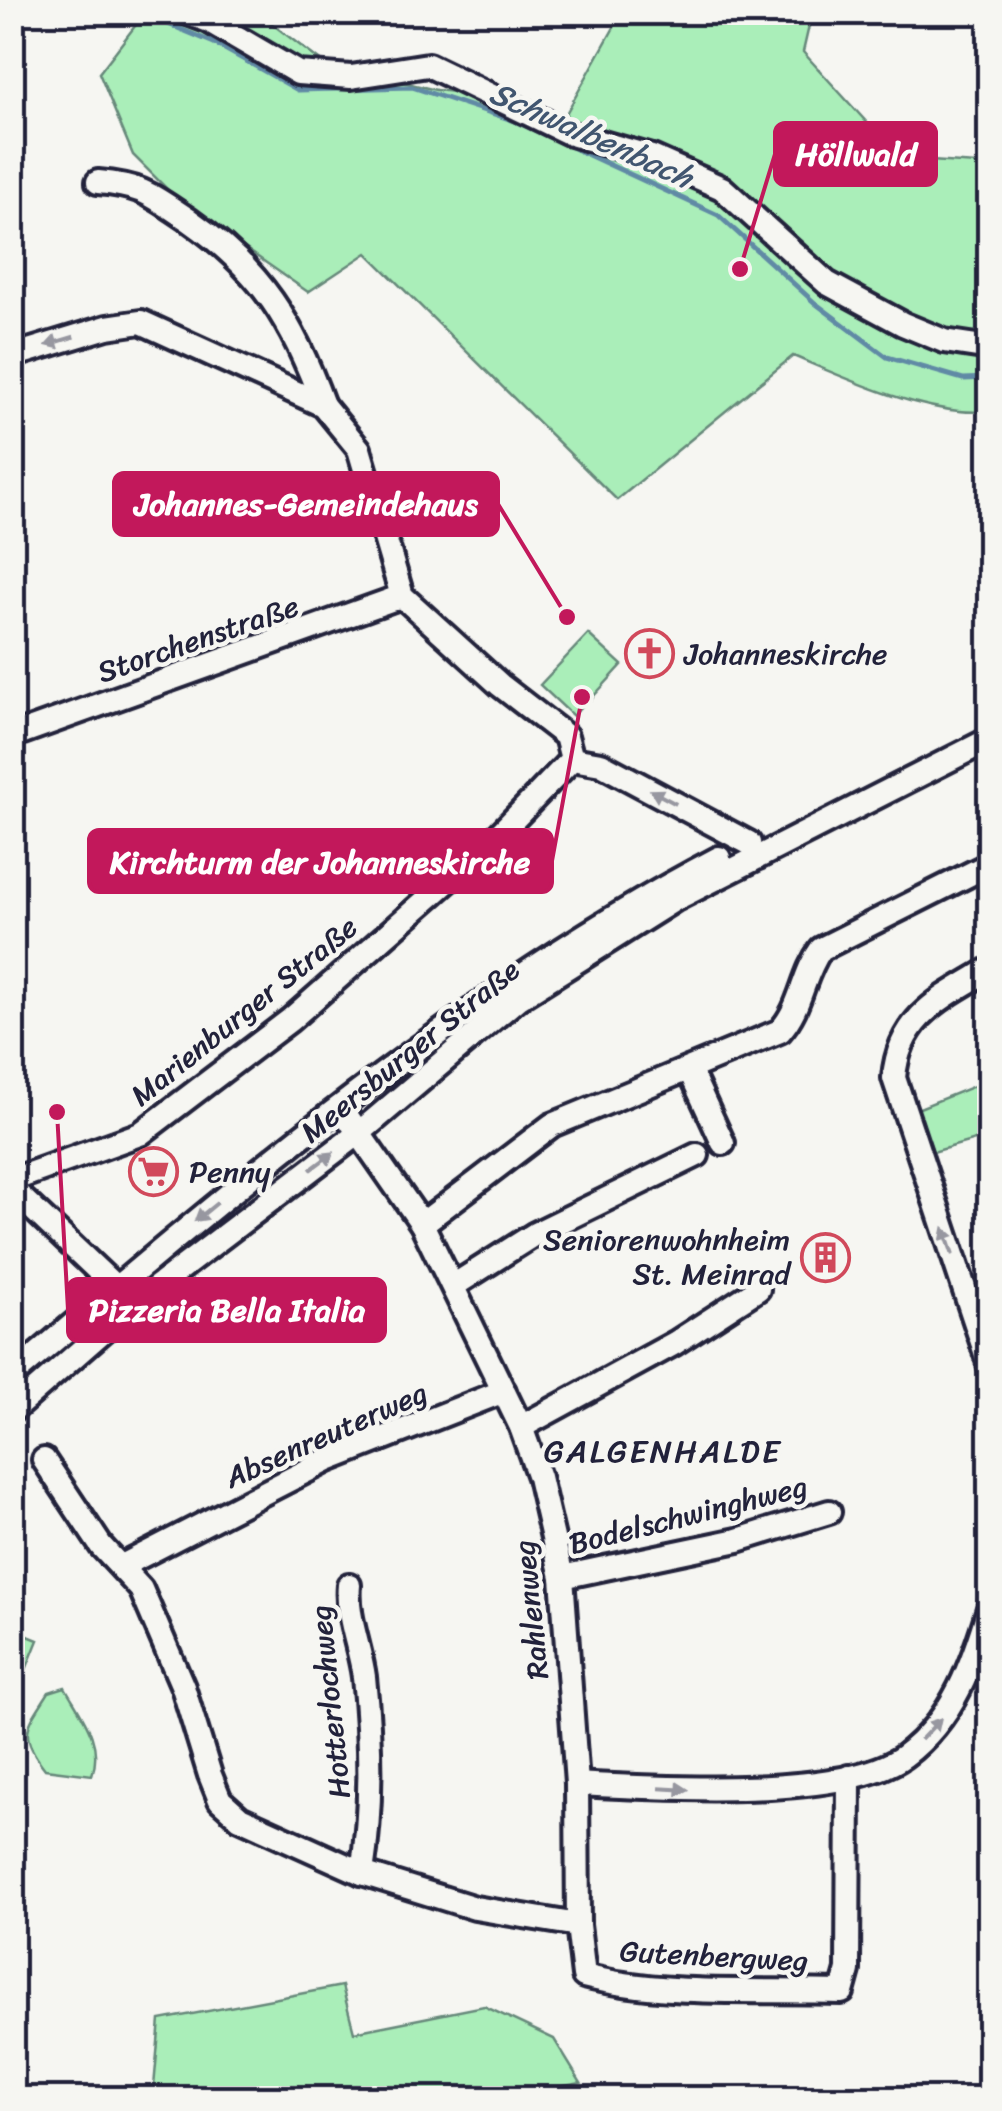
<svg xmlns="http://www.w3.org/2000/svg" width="1002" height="2111" viewBox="0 0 1002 2111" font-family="Sriracha,sans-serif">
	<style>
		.green { fill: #aaeeb9; stroke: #66887a; stroke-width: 2.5 }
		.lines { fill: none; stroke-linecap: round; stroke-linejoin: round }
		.stream { stroke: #608aa5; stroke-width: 5 }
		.minor-casing { stroke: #22223b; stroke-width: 30 }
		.minor { stroke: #f6f6f2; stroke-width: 22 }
		.oneway { fill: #9797a0 }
		.labels { text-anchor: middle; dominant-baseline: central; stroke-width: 9; stroke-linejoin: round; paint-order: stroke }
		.street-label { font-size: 30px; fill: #22223b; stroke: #f6f6f2 }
		.poi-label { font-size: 30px; fill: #22223b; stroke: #f6f6f2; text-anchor: start }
		.water-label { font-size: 32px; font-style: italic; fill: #415670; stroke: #f6f6f2 }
		.neighbourhood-label { font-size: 32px; letter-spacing: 2.5px; fill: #22223b; stroke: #f6f6f2 }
		.leader { fill: none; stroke: #c2185b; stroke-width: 4 }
		.callout-dot { fill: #c2185b; stroke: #f6f6f2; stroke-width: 4 }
		.callout { fill: #c2185b; stroke: #c2185b; stroke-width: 4 }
		.callout-label { font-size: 32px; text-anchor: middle; font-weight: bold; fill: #fff }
	</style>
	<rect width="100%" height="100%" fill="#f6f6f2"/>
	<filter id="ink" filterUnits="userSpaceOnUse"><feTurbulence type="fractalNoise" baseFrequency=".01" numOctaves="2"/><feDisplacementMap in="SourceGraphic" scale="20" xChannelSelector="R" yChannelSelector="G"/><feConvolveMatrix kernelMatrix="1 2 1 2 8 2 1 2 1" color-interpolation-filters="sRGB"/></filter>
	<g filter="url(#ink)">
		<g class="green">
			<path d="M145,13h113l65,50 113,27 84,9 43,20 59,-106h190l-9,39 97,107 77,5 12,-7v254c-58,7 -141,-32 -196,-55l-176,144 -250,-247 -59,39 -125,-87 -50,-50 -34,-82z"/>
			<polygon points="588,634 622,665 591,699 579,688 573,695 583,705 573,716 540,685"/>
			<polygon points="989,1080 989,1136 933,1152 917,1109"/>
			<polygon points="13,1630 38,1640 13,1702"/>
			<path d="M65,1687c16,28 39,56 27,88l-47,-6c-28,-36 -18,-42 4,-77z"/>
			<polygon points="342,1986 354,2032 484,2006 554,2039 581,2083 498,2098 153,2098 160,2020"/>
		</g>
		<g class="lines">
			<polyline class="stream" points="139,12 214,43 298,90 412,87 515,121 718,215 815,303 887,357 963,379 990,378"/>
			<defs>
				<g id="minor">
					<polyline points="185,12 209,21 298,73 351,77 428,65 571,134 652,157 722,188 827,283 903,324 944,341 990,348"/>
					<path d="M98,182c46,4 53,13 91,38 73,51 104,102 134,185"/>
					<polyline points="12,356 107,327 141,322 323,405 359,449 402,596 500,685 566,736 572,759"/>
					<polyline points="12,736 402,596"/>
					<polyline points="572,759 601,764 749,843"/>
					<path d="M990,969c-48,29 -91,47 -96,109l96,288"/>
					<polyline points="689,1069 723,1143"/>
					<path d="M342,1109l80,115 99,203 18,50 23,100 15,207 1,141 6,51c82,21 174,13 258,16l6,-22 1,-193"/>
					<polyline points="12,1180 140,1134 290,1020 491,843 572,759"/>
					<polyline points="12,1189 126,1297"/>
					<path d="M422,1224l130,-99 228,-94c22,-24 22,-56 41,-82l169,-85"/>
					<polyline points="453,1286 535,1234 697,1155"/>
					<path d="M12,1376c218,-185 454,-386 707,-518"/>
					<polyline points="12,1411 133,1305 359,1133 517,999 674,900 990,739"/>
					<polyline points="521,1427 675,1343 758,1289"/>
					<polyline points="44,1460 101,1546 141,1589 183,1687 210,1775 220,1800 240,1818 362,1873 475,1908 578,1925"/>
					<polyline points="122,1566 328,1460 504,1391"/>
					<polyline points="562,1577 738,1540 829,1512"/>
					<path d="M349,1585c-3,31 11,61 15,92 7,68 8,129 -2,196"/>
					<path d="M577,1784c74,4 268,16 327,-28 50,-37 69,-93 86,-151"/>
				</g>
			</defs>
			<use href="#minor" class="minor-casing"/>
			<use href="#minor" class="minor"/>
		</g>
		<defs><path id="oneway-solid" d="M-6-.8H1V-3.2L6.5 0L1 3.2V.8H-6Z" transform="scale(2.5)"/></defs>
		<g class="oneway">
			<use href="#oneway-solid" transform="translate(60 341) rotate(163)"/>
			<use href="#oneway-solid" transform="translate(663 797) rotate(-152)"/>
			<use href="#oneway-solid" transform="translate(322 1161) rotate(-37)"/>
			<use href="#oneway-solid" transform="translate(206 1212) rotate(141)"/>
			<use href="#oneway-solid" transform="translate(948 1241) rotate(-109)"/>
			<use href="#oneway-solid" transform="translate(931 1729) rotate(-47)"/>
			<use href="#oneway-solid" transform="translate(674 1789) rotate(3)"/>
		</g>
	</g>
	<defs>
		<symbol id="church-ring" viewBox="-11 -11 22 22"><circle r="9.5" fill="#f6f6f2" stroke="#d1495b" stroke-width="1.5"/><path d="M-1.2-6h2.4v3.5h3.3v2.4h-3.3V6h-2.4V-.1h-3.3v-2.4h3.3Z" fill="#d1495b"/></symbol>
		<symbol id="supermarket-ring" viewBox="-11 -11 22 22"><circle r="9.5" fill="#f6f6f2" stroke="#d1495b" stroke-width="1.5"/><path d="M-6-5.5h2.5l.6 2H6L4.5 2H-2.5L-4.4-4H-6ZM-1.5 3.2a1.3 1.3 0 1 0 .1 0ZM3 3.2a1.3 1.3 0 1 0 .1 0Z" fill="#d1495b"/></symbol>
		<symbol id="building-ring" viewBox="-11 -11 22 22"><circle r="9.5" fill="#f6f6f2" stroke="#d1495b" stroke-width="1.5"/><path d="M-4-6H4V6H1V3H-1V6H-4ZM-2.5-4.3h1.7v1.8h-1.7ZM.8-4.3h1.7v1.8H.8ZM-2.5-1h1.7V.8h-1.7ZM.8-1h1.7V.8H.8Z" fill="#d1495b"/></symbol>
	</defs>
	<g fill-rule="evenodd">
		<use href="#church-ring" x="622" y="626" width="55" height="55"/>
		<use href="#supermarket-ring" x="126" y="1144" width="55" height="55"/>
		<use href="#building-ring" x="798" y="1230" width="55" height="55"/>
	</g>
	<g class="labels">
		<g class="street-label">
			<text transform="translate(198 639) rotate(-19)">Storchenstraße</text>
			<text transform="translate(244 1011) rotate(-39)">Marienburger Straße</text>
			<text transform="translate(410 1051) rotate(-39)">Meersburger Straße</text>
			<text transform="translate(326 1435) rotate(-24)">Absenreuterweg</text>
			<text transform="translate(688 1515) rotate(-14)">Bodelschwinghweg</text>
			<text transform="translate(531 1610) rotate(-96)">Rahlenweg</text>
			<text transform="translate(330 1702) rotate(-96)">Hotterlochweg</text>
			<text transform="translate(714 1956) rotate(3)">Gutenbergweg</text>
		</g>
		<g class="poi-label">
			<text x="684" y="654">Johanneskirche</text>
			<text x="189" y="1172">Penny</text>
			<text x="790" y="1240" text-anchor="end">Seniorenwohnheim<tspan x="790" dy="34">St. Meinrad</tspan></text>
		</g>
		<g class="water-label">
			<text transform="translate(591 135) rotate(24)">Schwalbenbach</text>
		</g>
		<g class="neighbourhood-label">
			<text x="663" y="1451">GALGENHALDE</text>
		</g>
	</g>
	<path class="leader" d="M740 269L775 154M567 617L498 504M582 697L552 861M57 1112L68 1310"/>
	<g class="callout-dot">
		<circle cx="740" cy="269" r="10"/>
		<circle cx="567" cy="617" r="10"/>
		<circle cx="582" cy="697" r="10"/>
		<circle cx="57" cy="1112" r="10"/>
	</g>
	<g class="callout">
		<rect x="775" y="123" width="161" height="62" rx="10"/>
		<rect x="114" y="473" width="384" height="62" rx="10"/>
		<rect x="89" y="830" width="463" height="62" rx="10"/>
		<rect x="68" y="1279" width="317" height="62" rx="10"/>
	</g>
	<g class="callout-label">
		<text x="856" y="165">Höllwald</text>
		<text x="306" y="515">Johannes-Gemeindehaus</text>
		<text x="320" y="873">Kirchturm der Johanneskirche</text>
		<text x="227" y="1321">Pizzeria Bella Italia</text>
	</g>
	<rect width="1002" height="2111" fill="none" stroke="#f6f6f2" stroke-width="50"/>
	<rect x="25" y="25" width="952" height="2061" fill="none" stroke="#22223b" stroke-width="4" filter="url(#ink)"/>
</svg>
